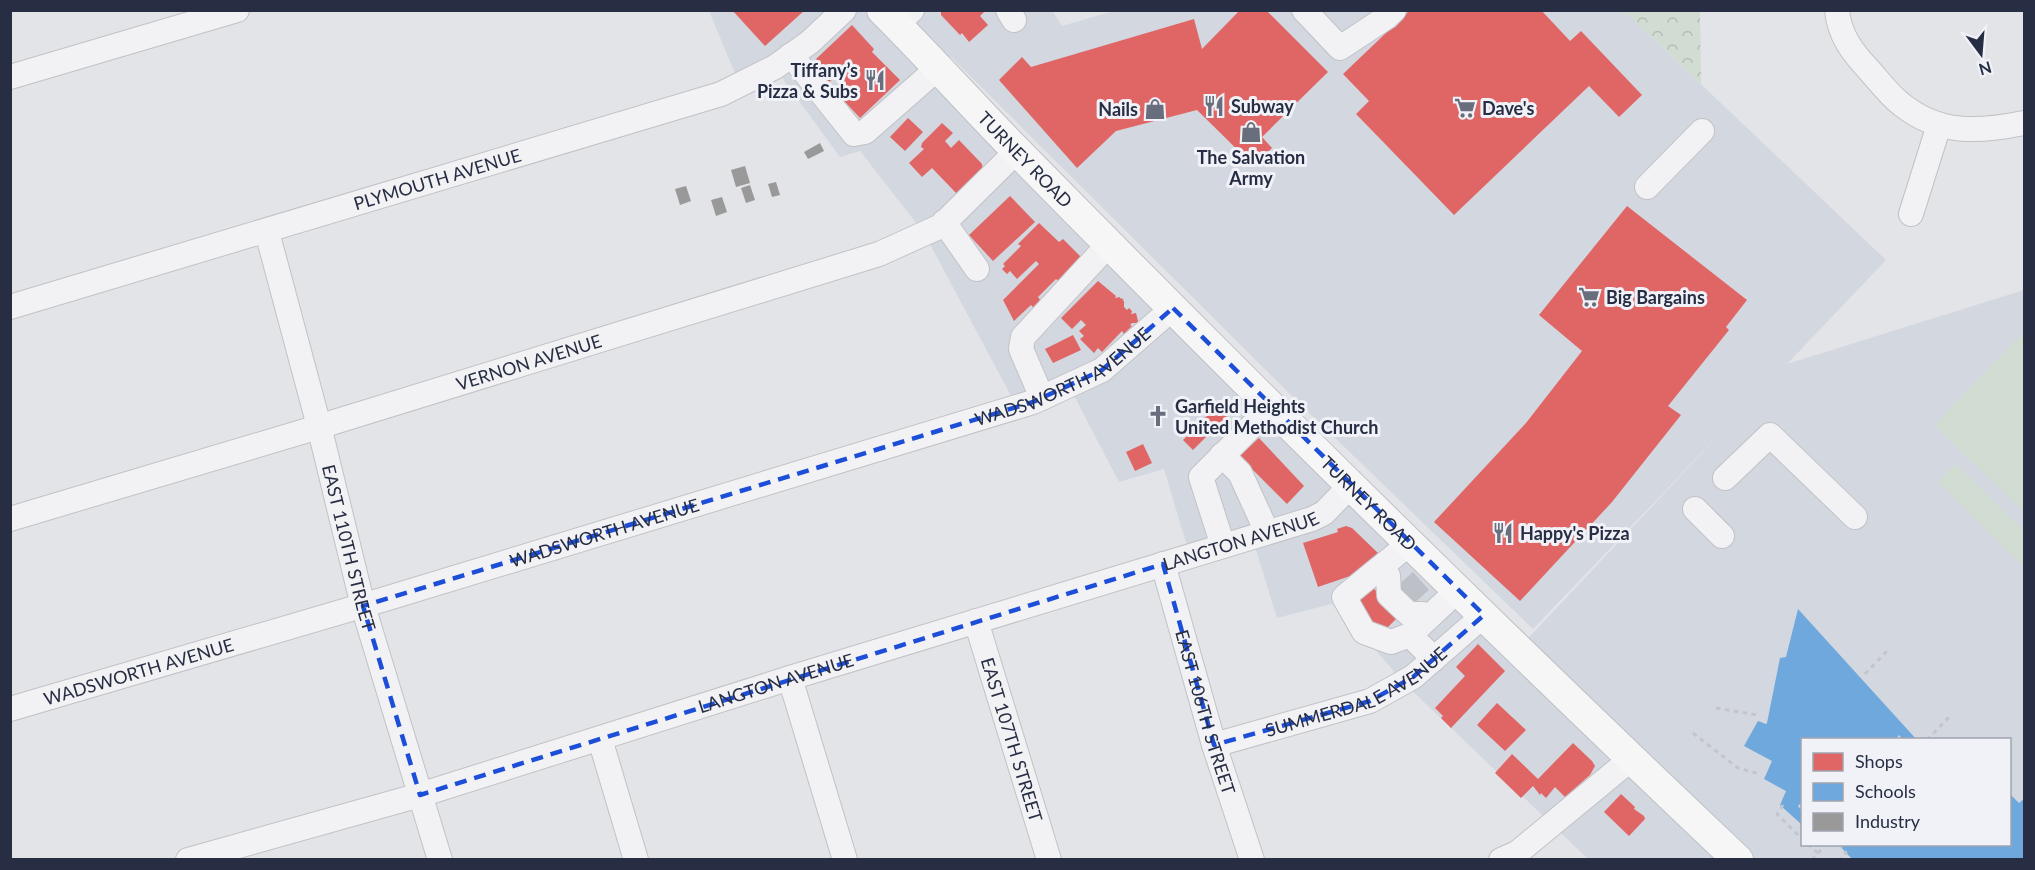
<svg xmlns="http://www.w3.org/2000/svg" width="2035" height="870" viewBox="0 0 2035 870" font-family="Lato,sans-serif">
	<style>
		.built { fill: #d3d7df; fill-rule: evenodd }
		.forest { fill: url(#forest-crowns) }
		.pitch { fill: #d1dcd2 }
		.shops { fill: #e06666 }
		.schools { fill: #6fa8dc }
		.industry { fill: #999 }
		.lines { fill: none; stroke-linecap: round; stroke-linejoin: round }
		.minor-tunnel { stroke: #bdc0c7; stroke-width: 24; stroke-dasharray: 24 12; stroke-linecap: butt }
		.minor-casing { stroke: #c1c2c6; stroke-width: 26 }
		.major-casing { stroke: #bec1c6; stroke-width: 32 }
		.path { stroke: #c4c5cb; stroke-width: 3; stroke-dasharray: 4.5 4.5; stroke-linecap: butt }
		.minor { stroke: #f2f2f4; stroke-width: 24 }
		.major { stroke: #f6f6f7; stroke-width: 30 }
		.marked { fill: none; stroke: #1d4ed8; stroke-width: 4.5; stroke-dasharray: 12 8; stroke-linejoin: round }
		.labels { text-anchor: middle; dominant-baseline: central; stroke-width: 6; stroke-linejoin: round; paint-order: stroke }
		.poi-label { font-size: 18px; font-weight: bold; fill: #272e44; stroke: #f0f2f8; text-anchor: start }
		.street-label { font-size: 18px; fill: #272e44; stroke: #f0f2f8 }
	</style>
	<defs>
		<pattern id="forest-crowns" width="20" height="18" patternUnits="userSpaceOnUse" patternTransform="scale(1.5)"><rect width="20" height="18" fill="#d1dcd2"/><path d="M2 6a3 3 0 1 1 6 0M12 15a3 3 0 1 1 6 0" fill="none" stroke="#b3bdb6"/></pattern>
	</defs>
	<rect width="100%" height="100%" fill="#e3e4e8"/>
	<path class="built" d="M1052,10l10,16 55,-16 507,1 262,249 -99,104 237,-74v569h-436l-185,-177 -68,-79 -58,15 -25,-81 -62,19 -26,-87 -45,13 -50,-96 -52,21 -93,-174 -64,-82 -20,6 -65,-89 -35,17 -31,-74zM951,57l353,351 229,221 201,-210 -215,229 -586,-586zM1802,740h208v104h-208z"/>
	<polygon class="forest" points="1624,11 1700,11 1701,84"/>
	<g class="pitch">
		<polygon points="2022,334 2024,336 2024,512 1934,425"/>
		<polygon points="1956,464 2024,531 2024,567 1938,482"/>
	</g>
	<g class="shops">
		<polygon points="732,10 805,10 765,46"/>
		<polygon points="941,10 986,10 980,16 988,25 969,42 962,33 960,35 941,15"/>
		<polygon points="1240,10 1266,10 1328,72 1262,137 1272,148 1254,166 1197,110 1116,131 1077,168 999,80 1022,57 1031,67 1194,19 1202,49"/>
		<polygon points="1410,10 1541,10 1570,41 1581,31 1642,95 1619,117 1589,86 1454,215 1356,114 1369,101 1343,74"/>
		<polygon points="852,25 874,49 872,52 900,80 860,118 833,89 839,83 834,78 829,82 818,70 822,66 816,59"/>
		<polygon points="908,118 923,132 905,151 890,137"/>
		<polygon points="942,123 953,133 945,141 951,148 959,140 982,164 983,171 957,194 932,168 922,177 909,163 924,149 921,147 922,143"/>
		<polygon points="1010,196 1035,222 993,261 969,235"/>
		<polygon points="1627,206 1747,300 1726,327 1729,330 1668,406 1681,415 1612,502 1520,601 1434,522 1526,423 1582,351 1539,315"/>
		<polygon points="1039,223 1059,242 1063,239 1083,259 1060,282 1056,279 1038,297 1041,301 1034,308 1031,305 1014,321 1003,300 1039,264 1036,261 1017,279 1010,271 1007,274 1002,269 1005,266 1003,264 1021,246 1018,244"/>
		<polygon points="1098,281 1116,296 1115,298 1120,297 1120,299 1121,298 1124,300 1122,301 1124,301 1124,307 1127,310 1129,308 1132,311 1131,314 1136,313 1138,321 1137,323 1132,323 1130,325 1132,326 1124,334 1122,331 1102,352 1098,348 1094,353 1080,339 1084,336 1079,331 1086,325 1081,320 1072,329 1061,318"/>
		<polygon points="1073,335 1081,350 1053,363 1045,349"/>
		<polygon points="1218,405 1228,415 1193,450 1183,440"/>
		<polygon points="1259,438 1304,486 1287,504 1239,456"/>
		<polygon points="1143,444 1152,463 1135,471 1126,452"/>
		<polygon points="1346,526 1352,528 1379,554 1356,574 1318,587 1303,543 1338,532 1337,529"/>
		<polygon points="1371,586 1401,614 1383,632 1354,604"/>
		<polygon points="1478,644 1505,671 1451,728 1441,718 1443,716 1435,708 1465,676 1456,667"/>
		<polygon points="1497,703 1526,730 1505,751 1477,725"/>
		<polygon points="1573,743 1592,761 1595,766 1590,775 1565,797 1555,787 1546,798 1541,793 1540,795 1533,786 1521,798 1495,773 1512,754 1538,779"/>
		<polygon points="1621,794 1635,807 1634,809 1644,816 1645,819 1629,836 1604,812"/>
	</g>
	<g class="schools">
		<polygon points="1798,609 1917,740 1903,740 1899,735 1895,740 1802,740 1802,802 1798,806 1802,811 1801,824 1780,805 1786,791 1764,779 1772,761 1744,746 1758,721 1766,724 1767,723 1780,658 1786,657"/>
		<polygon points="2010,794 2019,803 2024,799 2024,860 1850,860 1851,858 1838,844 2010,844"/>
	</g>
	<g class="industry">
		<polygon points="820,143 824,151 808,159 804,152"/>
		<polygon points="745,166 750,183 736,187 731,170"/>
		<polygon points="776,182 780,195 772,197 768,184"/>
		<polygon points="750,185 755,200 746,203 741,188"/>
		<polygon points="686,186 691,201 680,205 675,189"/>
		<polygon points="722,197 727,212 716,216 711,200"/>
	</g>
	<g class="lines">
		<polyline class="minor-tunnel" points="1404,580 1424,602"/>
		<defs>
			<g id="minor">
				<polyline points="1008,10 1014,20"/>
				<polyline points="1304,10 1340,48 1387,17 1394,10"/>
				<path d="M1837,10c2,25 16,43 32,60 10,11 20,25 32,34 38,31 78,28 123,19"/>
				<polyline points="897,25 912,10"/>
				<polyline points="791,55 854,134 865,132 938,68"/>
				<polyline points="10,77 237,10"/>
				<polyline points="1647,187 1702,131"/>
				<polyline points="1911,214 1939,125"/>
				<polyline points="944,222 977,269"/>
				<path id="s1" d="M267,232l52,194 44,180 77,254"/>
				<path id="s2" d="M10,307l711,-213 54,-27 35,-25 34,-32"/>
				<polyline points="1042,398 1021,349 1023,337 1109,244"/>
				<polyline points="1222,455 1240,473 1267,532"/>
				<polyline points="1725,478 1770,435 1855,517"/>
				<polyline points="1695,509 1722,536"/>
				<path id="s3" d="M10,519l295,-88 574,-177 62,-28 76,-75"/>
				<polyline points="1409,544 1344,597 1364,632 1391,642 1410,635 1434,659"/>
				<polyline points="1223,546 1201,477 1271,407"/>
				<path id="s4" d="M1163,564l51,181 38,115"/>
				<polyline points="1388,576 1389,595 1409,614 1423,614"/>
				<path id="s5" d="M976,621l73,239"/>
				<polyline points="1410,635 1458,590"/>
				<polyline points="790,678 845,860"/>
				<path id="s6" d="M10,709l375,-110 648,-197 69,-32 71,-62"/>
				<polyline points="600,739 636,860"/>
				<path id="s7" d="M1214,745l156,-44 43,-24 71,-62"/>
				<path id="s8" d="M188,860l232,-65 370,-117 522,-159 12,-6 26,-27"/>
				<polyline points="1501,860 1517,853 1631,759"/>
			</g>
			<g id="major">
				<path id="s9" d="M882,10c46,46 89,94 134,140 237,241 477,478 722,710"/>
			</g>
		</defs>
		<use href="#minor" class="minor-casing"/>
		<use href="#major" class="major-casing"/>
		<g class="path">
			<polyline points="1865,674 1888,650"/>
			<polyline points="1716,708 1758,715"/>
			<polyline points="1693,733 1738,768 1760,774"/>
			<polyline points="1927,740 1952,714"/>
			<polyline points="1783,805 1777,814 1802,839"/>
			<polyline points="1808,844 1818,853"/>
			<polyline points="1839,844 1846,853 1840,860"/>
			<polyline points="1812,860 1826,844"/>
		</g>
		<use href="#minor" class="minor"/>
		<use href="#major" class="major"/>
	</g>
	<path class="marked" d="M1173,308l311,307 -71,62 -43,24 -156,44 -51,-181 -743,231 -57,-189 670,-204 69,-32z"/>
	<defs>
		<symbol id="restaurant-bare" viewBox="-9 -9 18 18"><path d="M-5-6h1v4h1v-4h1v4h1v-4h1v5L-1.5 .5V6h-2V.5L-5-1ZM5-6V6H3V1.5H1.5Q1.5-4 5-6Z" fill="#696e7d" stroke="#f0f2f8" stroke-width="2.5" paint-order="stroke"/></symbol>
		<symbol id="supermarket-bare" viewBox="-9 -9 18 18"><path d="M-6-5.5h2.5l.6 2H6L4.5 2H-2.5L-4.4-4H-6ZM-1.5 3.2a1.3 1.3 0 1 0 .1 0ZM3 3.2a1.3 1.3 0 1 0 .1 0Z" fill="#696e7d" stroke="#f0f2f8" stroke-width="2.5" paint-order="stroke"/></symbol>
		<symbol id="shop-bare" viewBox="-9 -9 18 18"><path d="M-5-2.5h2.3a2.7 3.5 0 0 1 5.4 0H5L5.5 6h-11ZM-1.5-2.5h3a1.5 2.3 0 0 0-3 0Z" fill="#696e7d" stroke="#f0f2f8" stroke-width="2.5" paint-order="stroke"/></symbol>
		<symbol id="church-bare" viewBox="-9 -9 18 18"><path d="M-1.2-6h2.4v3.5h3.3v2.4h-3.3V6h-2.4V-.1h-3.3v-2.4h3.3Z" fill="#696e7d" stroke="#f0f2f8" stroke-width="2.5" paint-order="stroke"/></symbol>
	</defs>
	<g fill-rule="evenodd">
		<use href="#restaurant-bare" x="860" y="65" width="30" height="30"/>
		<use href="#restaurant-bare" x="1199" y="91" width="30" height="30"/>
		<use href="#supermarket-bare" x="1450" y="93" width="30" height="30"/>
		<use href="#shop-bare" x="1140" y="94" width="30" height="30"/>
		<use href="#shop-bare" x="1236" y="117" width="30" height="30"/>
		<use href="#supermarket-bare" x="1574" y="282" width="30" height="30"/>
		<use href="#church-bare" x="1143" y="401" width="30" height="30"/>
		<use href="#restaurant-bare" x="1488" y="518" width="30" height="30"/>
	</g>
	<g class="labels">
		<g class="poi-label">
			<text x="858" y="70" text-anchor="end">Tiffany’s<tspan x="858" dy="21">Pizza &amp; Subs</tspan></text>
			<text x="1231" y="106">Subway</text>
			<text x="1482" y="108">Dave's</text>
			<text x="1138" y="109" text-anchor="end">Nails</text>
			<text x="1251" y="157" text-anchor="middle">The Salvation<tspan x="1251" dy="21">Army</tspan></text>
			<text x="1606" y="297">Big Bargains</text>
			<text x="1175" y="406">Garfield Heights<tspan x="1175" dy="21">United Methodist Church</tspan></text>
			<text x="1520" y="533">Happy's Pizza</text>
		</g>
		<g class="street-label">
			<text stroke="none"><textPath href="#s9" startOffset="207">TURNEY ROAD</textPath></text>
			<text stroke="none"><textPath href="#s2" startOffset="446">PLYMOUTH AVENUE</textPath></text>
			<text stroke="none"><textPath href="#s3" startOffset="542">VERNON AVENUE</textPath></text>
			<text stroke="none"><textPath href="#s6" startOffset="1106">WADSWORTH AVENUE</textPath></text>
			<text stroke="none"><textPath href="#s9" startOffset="693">TURNEY ROAD</textPath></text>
			<text stroke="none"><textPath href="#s6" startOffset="620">WADSWORTH AVENUE</textPath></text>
			<text stroke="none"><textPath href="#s8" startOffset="1100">LANGTON AVENUE</textPath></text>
			<text stroke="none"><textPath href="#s1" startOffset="326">EAST 110TH STREET</textPath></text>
			<text stroke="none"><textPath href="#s6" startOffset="134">WADSWORTH AVENUE</textPath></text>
			<text stroke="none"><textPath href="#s8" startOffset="614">LANGTON AVENUE</textPath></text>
			<text stroke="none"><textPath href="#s7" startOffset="153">SUMMERDALE AVENUE</textPath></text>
			<text stroke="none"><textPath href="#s4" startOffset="154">EAST 106TH STREET</textPath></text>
			<text stroke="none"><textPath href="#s5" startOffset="124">EAST 107TH STREET</textPath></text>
		</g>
	</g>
	<rect width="2035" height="870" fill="none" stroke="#272e44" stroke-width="24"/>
	<rect x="1801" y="738" width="210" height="108" fill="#f0f2f8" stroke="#a0a4b0" stroke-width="1.5"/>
	<rect x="1813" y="753" width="30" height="18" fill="#e06666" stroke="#a0a4b0" stroke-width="1.5"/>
	<text x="1855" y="768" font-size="18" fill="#272e44">Shops</text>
	<rect x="1813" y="783" width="30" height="18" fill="#6fa8dc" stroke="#a0a4b0" stroke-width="1.5"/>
	<text x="1855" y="798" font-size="18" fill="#272e44">Schools</text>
	<rect x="1813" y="813" width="30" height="18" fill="#999999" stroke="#a0a4b0" stroke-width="1.5"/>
	<text x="1855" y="828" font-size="18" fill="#272e44">Industry</text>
	<g transform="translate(1981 54) rotate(164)" stroke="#f0f2f8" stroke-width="4.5" paint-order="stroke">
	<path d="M0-4.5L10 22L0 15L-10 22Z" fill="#272e44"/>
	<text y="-9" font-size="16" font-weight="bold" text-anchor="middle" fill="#272e44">N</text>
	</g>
</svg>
